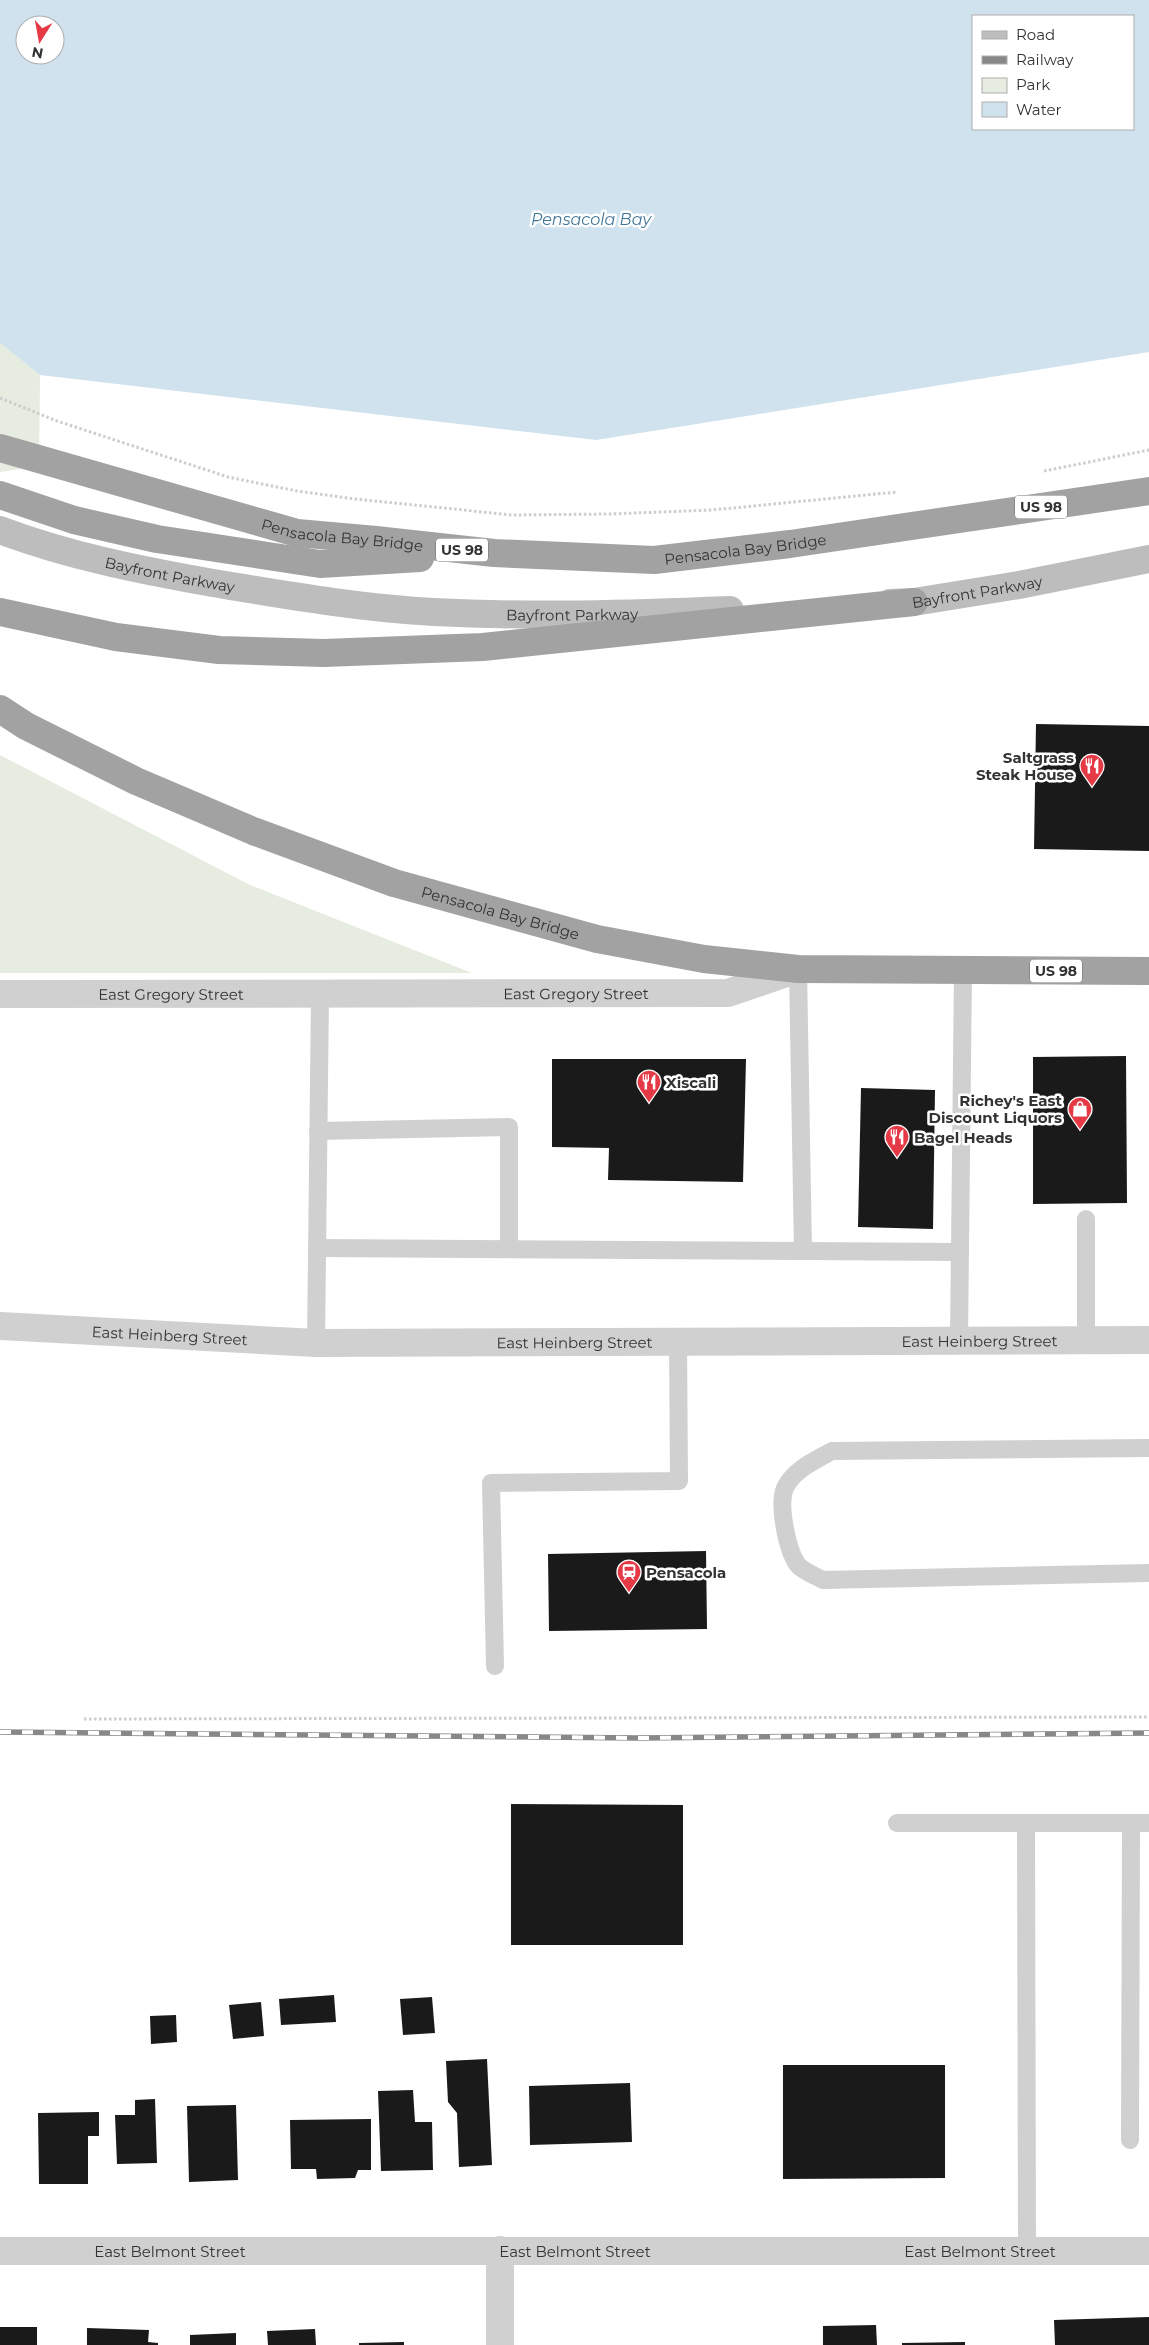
<svg xmlns="http://www.w3.org/2000/svg" width="1149" height="2345" viewBox="0 0 1149 2345" font-family="Montserrat,sans-serif">
	<style>
		.green { fill: #e6ecdf }
		.water { fill: #cfe2ee; fill-rule: evenodd }
		.building { fill: #1a1a1a }
		.lines { fill: none; stroke-linecap: round; stroke-linejoin: round }
		.path { stroke: #cdcdcd; stroke-width: 3; stroke-dasharray: 2.5 2.5; stroke-linecap: butt }
		.service { stroke: #d0d0d0; stroke-width: 18 }
		.minor { stroke: #d0d0d0; stroke-width: 28 }
		.tertiary { stroke: #d0d0d0; stroke-width: 28 }
		.secondary { stroke: #bdbdbd; stroke-width: 28 }
		.trunk { stroke: #a2a2a2; stroke-width: 28 }
		.rail-casing { stroke: #888; stroke-width: 5.5 }
		.rail { stroke: #fff; stroke-width: 4; stroke-dasharray: 11; stroke-linecap: butt }
		.labels { text-anchor: middle; dominant-baseline: central; stroke-width: 5; stroke-linejoin: round; paint-order: stroke }
		.shield { fill: #fff; stroke: #707070; stroke-width: 1 }
		.shield-label { font-size: 14px; font-weight: bold; fill: #333 }
		.street-label { font-size: 15px; fill: #333; stroke: #fff }
		.poi-label { font-size: 15px; font-weight: bold; fill: #333; stroke: #fff; text-anchor: start }
		.water-label { font-size: 16px; font-style: italic; fill: #3f7597; stroke: #fff }
	</style>
	<rect width="100%" height="100%" fill="#fff"/>
	<g class="green">
		<polygon points="0,343 40,375 39,466 0,472"/>
		<polygon points="0,755 248,884 472,973 0,973"/>
	</g>
	<path class="water" d="M0,0h1149v352l-553,88 -556,-65 -40,-32zM973,16h160v113h-160zM25,25h30v30h-30z"/>
	<g class="building">
		<polygon points="1036,724 1149,726 1149,851 1034,849"/>
		<polygon points="1126,1056 1127,1203 1033,1204 1033,1057"/>
		<polygon points="552,1059 746,1059 743,1182 608,1180 609,1148 552,1147"/>
		<polygon points="861,1088 935,1090 933,1229 858,1227"/>
		<polygon points="706,1551 707,1629 549,1631 548,1554"/>
		<polygon points="511,1804 683,1805 683,1945 511,1945"/>
		<polygon points="334,1995 336,2022 281,2025 279,1999"/>
		<polygon points="432,1997 435,2033 403,2035 400,1999"/>
		<polygon points="261,2002 264,2036 233,2039 229,2005"/>
		<polygon points="176,2015 177,2042 151,2044 150,2016"/>
		<polygon points="487,2059 492,2165 459,2167 457,2113 448,2102 446,2061"/>
		<polygon points="783,2065 945,2065 945,2178 783,2179"/>
		<polygon points="630,2083 632,2142 530,2145 529,2086"/>
		<polygon points="413,2090 415,2122 432,2122 433,2170 381,2171 378,2091"/>
		<polygon points="155,2099 157,2163 117,2164 115,2115 135,2115 135,2100"/>
		<polygon points="236,2105 238,2180 189,2182 187,2106"/>
		<polygon points="99,2112 99,2136 88,2136 88,2184 39,2184 38,2113"/>
		<polygon points="371,2119 371,2170 358,2170 355,2178 317,2179 316,2169 291,2169 290,2120"/>
		<polygon points="1149,2317 1149,2345 1055,2345 1054,2320"/>
		<polygon points="876,2325 877,2345 823,2345 823,2326"/>
		<rect x="0" y="2327" width="37" height="18"/>
		<polygon points="87,2328 149,2330 148,2342 158,2343 158,2345 87,2345"/>
		<polygon points="315,2329 316,2345 268,2345 267,2331"/>
		<polygon points="236,2333 236,2345 190,2345 190,2335"/>
		<polygon points="404,2342 404,2345 359,2345 359,2343"/>
		<polygon points="965,2342 965,2345 902,2345 902,2343"/>
	</g>
	<g class="lines">
		<g class="path">
			<polyline points="0,398 57,421 228,477 297,491 355,499 512,515 610,514 712,510 897,492"/>
			<polyline points="1044,471 1149,450"/>
			<polyline points="84,1719 1149,1717"/>
		</g>
		<g class="service">
			<polyline points="798,969 803,1251"/>
			<polyline points="318,1131 509,1127 509,1249"/>
			<polyline points="1086,1219 1086,1340"/>
			<polyline points="317,1248 960,1252"/>
			<polyline points="959,1340 963,970"/>
			<polyline points="316,1343 320,995"/>
			<path d="M1149,1448l-317,3c-16,9 -37,18 -46,35 -9,16 1,63 11,78 5,7 19,12 26,16l326,-7"/>
			<polyline points="495,1666 491,1483 679,1481 678,1341"/>
			<polyline points="897,1823 1149,1823"/>
			<polyline points="1026,1823 1027,2250"/>
			<polyline points="1130,2140 1131,1823"/>
		</g>
		<g class="minor">
			<path id="s1" d="M0,1326l316,17 833,-3"/>
			<polyline points="500,2250 500,2345"/>
			<path id="s2" d="M0,2251h1149"/>
		</g>
		<path class="tertiary" id="s3" d="M0,994l728,-1 70,-24"/>
		<g class="secondary">
			<path id="s4" d="M0,530c69,26 140,40 213,53 73,12 147,25 221,29 97,5 198,2 296,-2"/>
			<path id="s5" d="M890,603l24,-1 105,-17 130,-26"/>
		</g>
		<g class="trunk">
			<path id="s6" d="M0,448l297,85 79,7 118,13 160,7 136,-16 359,-53"/>
			<polyline points="0,495 74,520 157,539 320,564 420,558"/>
			<polyline points="0,612 116,637 219,650 324,653 483,647 914,602"/>
			<path id="s7" d="M0,709l26,17 110,55 117,50 141,52 203,56 107,20 94,10 351,2"/>
		</g>
		<defs>
			<polyline id="rail" points="0,1732 639,1738 1149,1733"/>
		</defs>
		<use href="#rail" class="rail-casing"/>
		<use href="#rail" class="rail"/>
	</g>
	<defs>
		<symbol id="restaurant-pin" viewBox="-11 -11 22 30"><path d="M0 17L-7.5 6A9.5 9.5 0 1 1 7.5 6Z" fill="#e63946" stroke="#fff"/><path d="M-5-6h1v4h1v-4h1v4h1v-4h1v5L-1.5 .5V6h-2V.5L-5-1ZM5-6V6H3V1.5H1.5Q1.5-4 5-6Z" fill="#fff"/></symbol>
		<symbol id="shop-pin" viewBox="-11 -11 22 30"><path d="M0 17L-7.5 6A9.5 9.5 0 1 1 7.5 6Z" fill="#e63946" stroke="#fff"/><path d="M-5-2.5h2.3a2.7 3.5 0 0 1 5.4 0H5L5.5 6h-11ZM-1.5-2.5h3a1.5 2.3 0 0 0-3 0Z" fill="#fff"/></symbol>
		<symbol id="station-pin" viewBox="-11 -11 22 30"><path d="M0 17L-7.5 6A9.5 9.5 0 1 1 7.5 6Z" fill="#e63946" stroke="#fff"/><path d="M-3-6H3Q5-6 5-4V2Q5 4 3 4L4.5 6H3L1.5 4h-3L-3 6H-4.5L-3 4Q-5 4-5 2V-4Q-5-6-3-6ZM-3.5-4v3h7v-3ZM-3.5 1v1.5H-2V1ZM2 1v1.5H3.5V1Z" fill="#fff"/></symbol>
	</defs>
	<g fill-rule="evenodd">
		<use href="#restaurant-pin" x="1078" y="752" width="28" height="38"/>
		<use href="#restaurant-pin" x="635" y="1068" width="28" height="38"/>
		<use href="#shop-pin" x="1066" y="1095" width="28" height="38"/>
		<use href="#restaurant-pin" x="883" y="1123" width="28" height="38"/>
		<use href="#station-pin" x="615" y="1558" width="28" height="38"/>
	</g>
	<g class="labels">
		<g class="shield">
			<rect x="1015" y="495.5" width="52" height="23" rx="4"/>
			<rect x="436" y="538.5" width="52" height="23" rx="4"/>
			<rect x="1030" y="959.5" width="52" height="23" rx="4"/>
		</g>
		<g class="shield-label">
			<text x="1041" y="507">US 98</text>
			<text x="462" y="550">US 98</text>
			<text x="1056" y="971">US 98</text>
		</g>
		<g class="street-label">
			<text stroke="none"><textPath href="#s6" startOffset="354">Pensacola Bay Bridge</textPath></text>
			<text stroke="none"><textPath href="#s6" startOffset="759">Pensacola Bay Bridge</textPath></text>
			<text stroke="none"><textPath href="#s4" startOffset="176">Bayfront Parkway</textPath></text>
			<text stroke="none"><textPath href="#s5" startOffset="88">Bayfront Parkway</textPath></text>
			<text stroke="none"><textPath href="#s4" startOffset="581">Bayfront Parkway</textPath></text>
			<text stroke="none"><textPath href="#s7" startOffset="542">Pensacola Bay Bridge</textPath></text>
			<text stroke="none"><textPath href="#s3" startOffset="576">East Gregory Street</textPath></text>
			<text stroke="none"><textPath href="#s3" startOffset="171">East Gregory Street</textPath></text>
			<text stroke="none"><textPath href="#s1" startOffset="170">East Heinberg Street</textPath></text>
			<text stroke="none"><textPath href="#s1" startOffset="980">East Heinberg Street</textPath></text>
			<text stroke="none"><textPath href="#s1" startOffset="575">East Heinberg Street</textPath></text>
			<text stroke="none"><textPath href="#s2" startOffset="170">East Belmont Street</textPath></text>
			<text stroke="none"><textPath href="#s2" startOffset="575">East Belmont Street</textPath></text>
			<text stroke="none"><textPath href="#s2" startOffset="980">East Belmont Street</textPath></text>
		</g>
		<g class="poi-label">
			<text x="1074" y="757" text-anchor="end">Saltgrass<tspan x="1074" dy="17">Steak House</tspan></text>
			<text x="666" y="1082">Xiscali</text>
			<text x="1062" y="1100" text-anchor="end">Richey's East<tspan x="1062" dy="17">Discount Liquors</tspan></text>
			<text x="914" y="1137">Bagel Heads</text>
			<text x="646" y="1572">Pensacola</text>
		</g>
		<g class="water-label">
			<text x="591" y="219">Pensacola Bay</text>
		</g>
	</g>
	<rect x="972" y="15" width="162" height="115" fill="#ffffff" stroke="#adadad"/>
	<rect x="982" y="31" width="25" height="8" fill="#bdbdbd" stroke="#adadad"/>
	<text x="1016" y="40" font-size="15" fill="#333333">Road</text>
	<rect x="982" y="56" width="25" height="8" fill="#888888" stroke="#adadad"/>
	<text x="1016" y="65" font-size="15" fill="#333333">Railway</text>
	<rect x="982" y="78" width="25" height="15" fill="#e6ecdf" stroke="#adadad"/>
	<text x="1016" y="90" font-size="15" fill="#333333">Park</text>
	<rect x="982" y="102" width="25" height="15" fill="#cfe2ee" stroke="#adadad"/>
	<text x="1016" y="115" font-size="15" fill="#333333">Water</text>
	<g transform="translate(40 40) rotate(191)"><circle r="24" fill="#ffffff" stroke="#adadad"/>
	<path d="M0-4L9 19L0 12L-9 19Z" fill="#e63946"/>
	<text y="-8" font-size="14" font-weight="bold" text-anchor="middle" fill="#333333">N</text>
	</g>
</svg>
